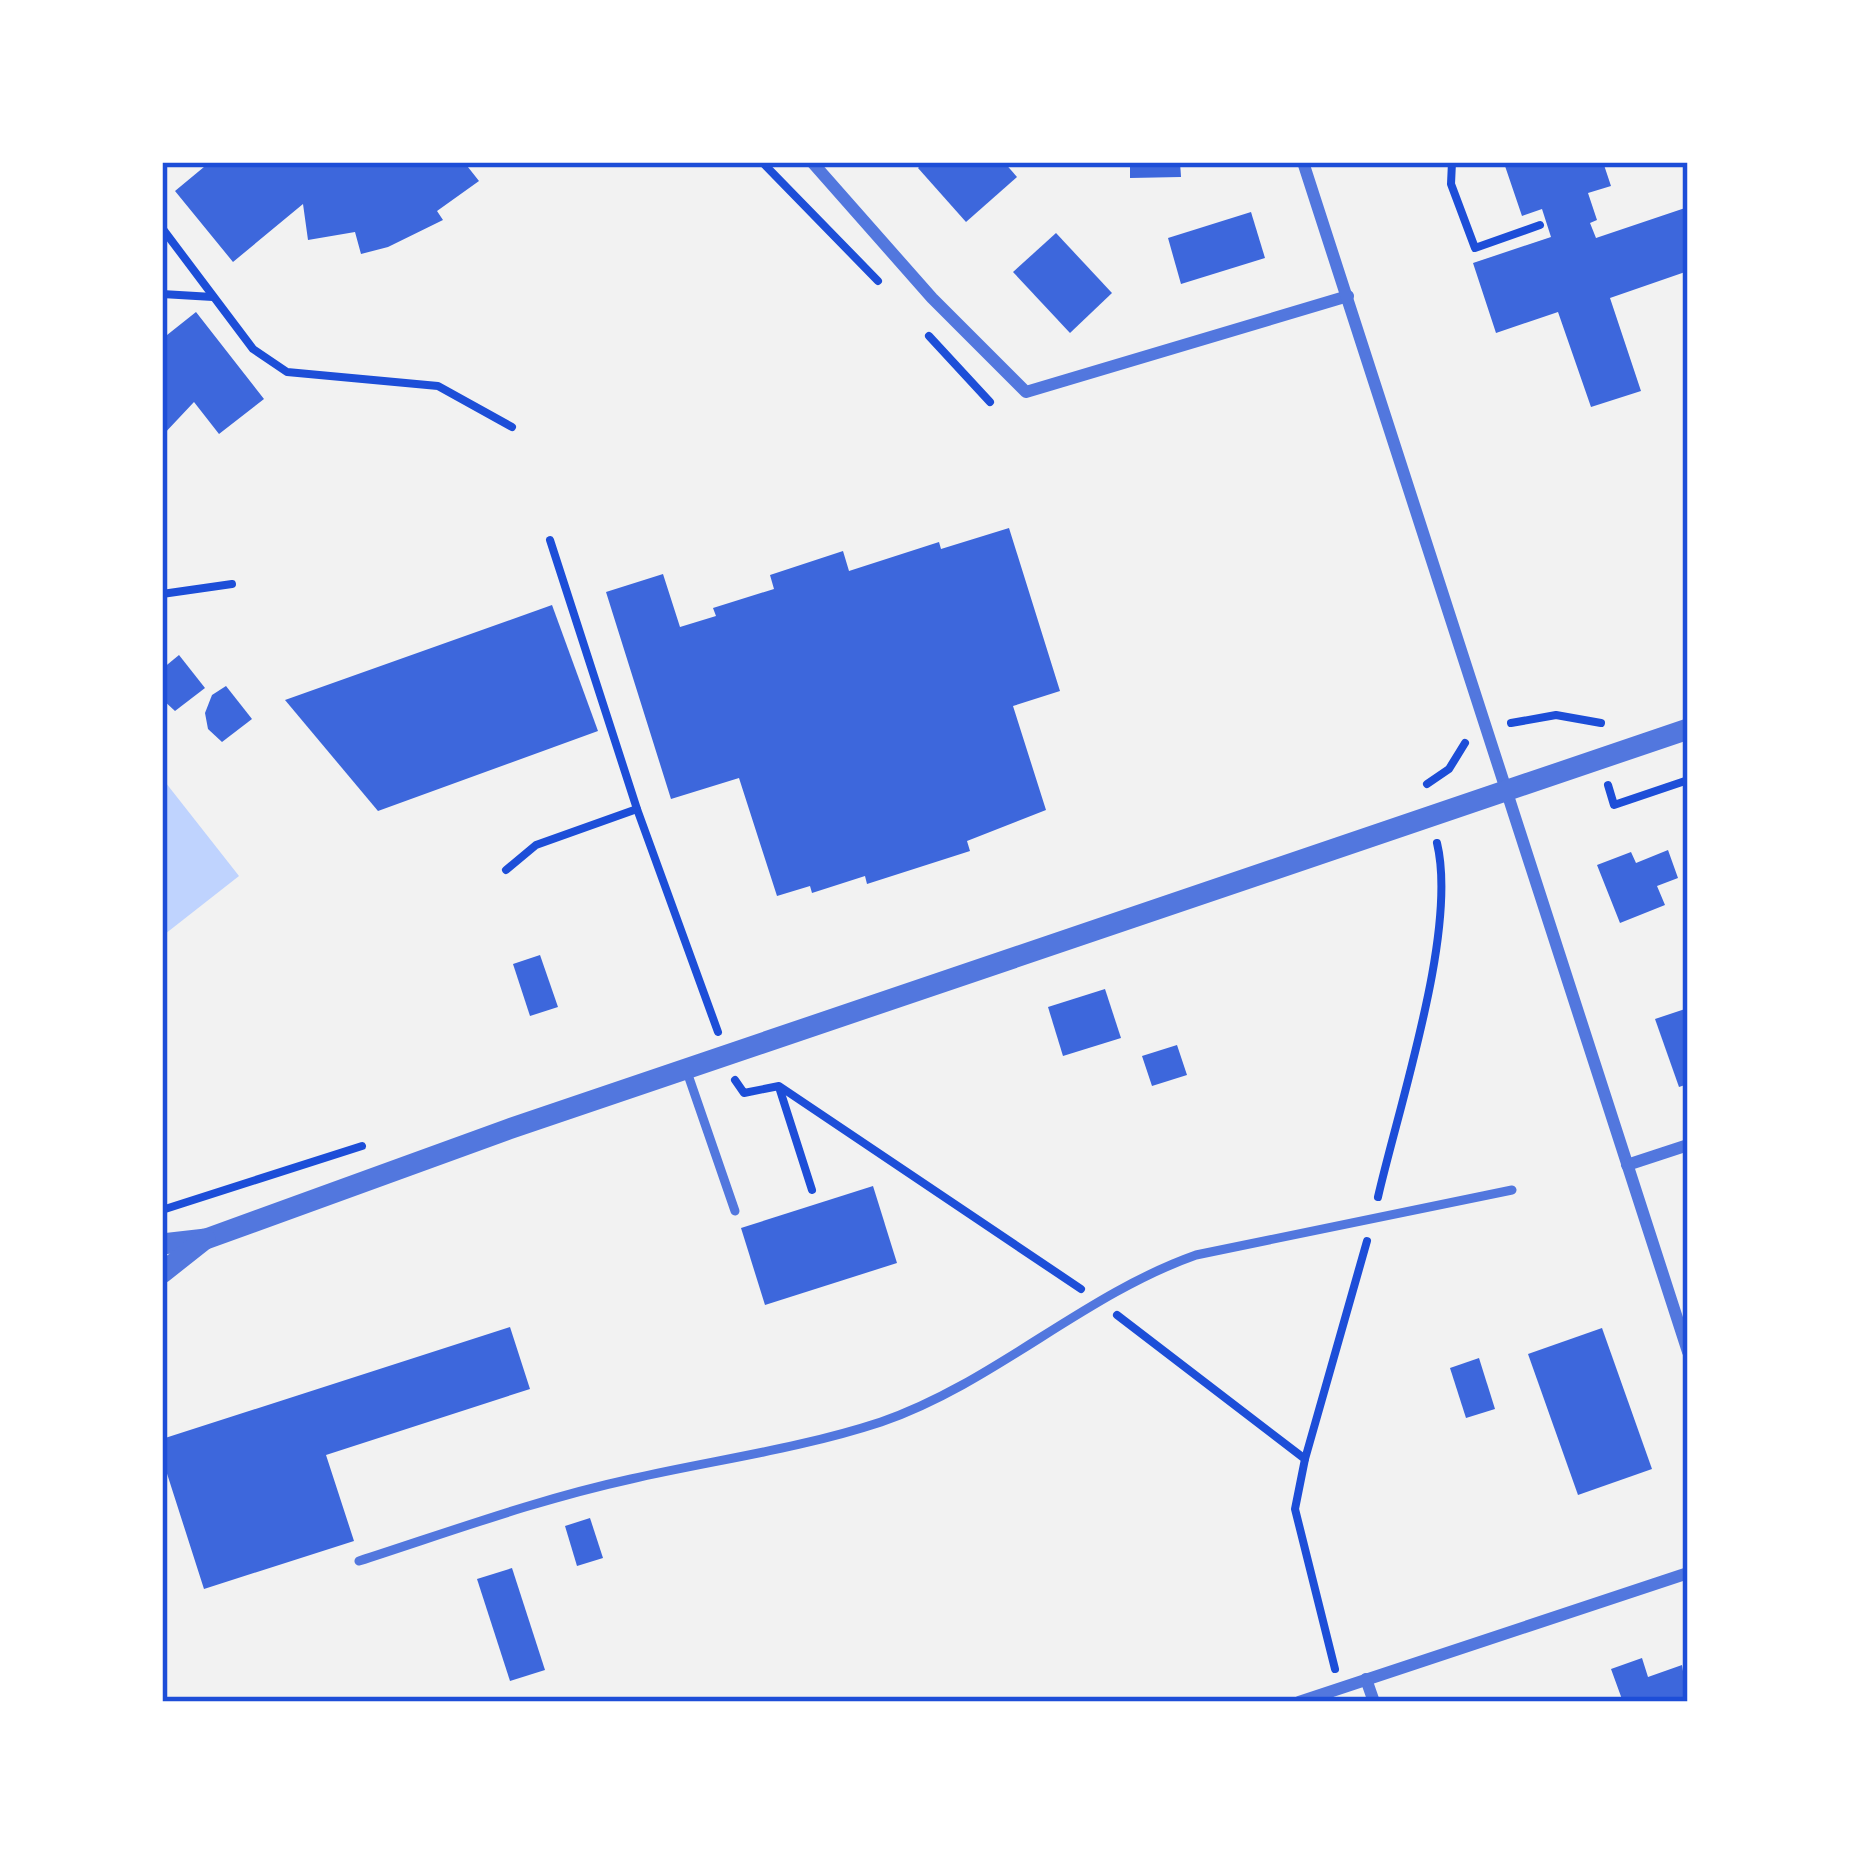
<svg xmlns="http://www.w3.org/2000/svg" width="1850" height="1864" viewBox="0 0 1850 1864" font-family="Montserrat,sans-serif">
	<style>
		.water { fill: #bfd3fe }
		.building { fill: #3d67dc }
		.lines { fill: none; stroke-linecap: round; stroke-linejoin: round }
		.path { stroke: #1d4ed8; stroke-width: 8 }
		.service { stroke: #5277de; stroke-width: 9 }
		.minor { stroke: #5277de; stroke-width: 12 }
		.tertiary { stroke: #5277de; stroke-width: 21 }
		.neatline { fill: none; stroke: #1d4ed8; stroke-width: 4.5 }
	</style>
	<rect width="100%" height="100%" fill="#f2f2f2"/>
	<polygon class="water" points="162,778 239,876 165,934 162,931"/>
	<g class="building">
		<polygon points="210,162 464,162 479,181 437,211 443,220 388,247 361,254 355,232 308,240 303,204 233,262 175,191"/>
		<polygon points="924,162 1004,162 1017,177 966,222 918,168"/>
		<polygon points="1130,162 1180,162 1181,177 1130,178"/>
		<polygon points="1515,162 1603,162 1611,186 1588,193 1597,220 1590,223 1596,238 1688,207 1688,271 1610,298 1641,391 1591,407 1558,312 1496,333 1473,263 1551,237 1542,209 1522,216 1505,166"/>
		<polygon points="1251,212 1265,258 1181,284 1168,238"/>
		<polygon points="1056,233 1112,293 1070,333 1013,272"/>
		<polygon points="196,312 264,399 219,434 194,402 162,436 162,339"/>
		<polygon points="1009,528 1060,691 1013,706 1046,810 967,841 970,851 867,884 865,876 812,893 810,886 777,896 739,778 671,799 606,592 663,574 680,627 716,616 713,608 774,589 770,575 843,551 849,571 939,542 941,549"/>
		<polygon points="552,605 598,731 378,811 285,700"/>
		<polygon points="179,655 205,688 175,711 162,699 162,669"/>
		<polygon points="226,686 252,719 222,742 208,729 205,713 212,695"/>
		<polygon points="1668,850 1678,878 1657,886 1665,905 1620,923 1597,865 1631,852 1636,863"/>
		<polygon points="540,955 558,1007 530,1016 513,964"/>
		<polygon points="1105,989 1121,1038 1063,1056 1048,1007"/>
		<polygon points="1688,1008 1688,1084 1679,1087 1655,1019"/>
		<polygon points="1177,1045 1187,1075 1152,1086 1142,1056"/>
		<polygon points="873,1186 897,1263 765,1305 741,1228"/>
		<polygon points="510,1327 530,1389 326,1455 354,1541 204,1589 162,1458 162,1439"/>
		<polygon points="1602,1328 1652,1469 1578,1495 1528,1354"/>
		<polygon points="1479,1358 1495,1409 1466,1418 1450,1368"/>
		<polygon points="590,1518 603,1558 577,1566 565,1526"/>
		<polygon points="512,1568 545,1670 510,1681 477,1579"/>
		<polygon points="1642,1658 1648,1677 1682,1665 1688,1702 1623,1702 1611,1669"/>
	</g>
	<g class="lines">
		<g class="path">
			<polyline points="762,162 878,281"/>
			<polyline points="1412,162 1449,162"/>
			<polyline points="1452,162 1451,184 1475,248 1540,225"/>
			<polyline points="162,228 253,349 287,372 438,386 512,427"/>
			<polyline points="162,294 213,297"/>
			<polyline points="929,336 990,402"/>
			<polyline points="550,540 637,809 718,1032"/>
			<polyline points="162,594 232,584"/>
			<polyline points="1511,723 1556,715 1601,723"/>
			<polyline points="1427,784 1449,769 1465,743"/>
			<polyline points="1608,785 1614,805 1688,780"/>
			<polyline points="506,870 536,845 637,809"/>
			<polyline points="735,1080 744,1093 779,1086 1081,1289"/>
			<polyline points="779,1087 812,1190"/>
			<path d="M1378,1197c21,-92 80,-267 59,-354"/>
			<polyline points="162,1210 362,1146"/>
			<polyline points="1117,1315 1305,1459 1295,1509 1335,1669"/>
			<polyline points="1305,1459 1367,1241"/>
		</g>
		<g class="service">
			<polyline points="686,1069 735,1211"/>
			<path d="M359,1561c90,-29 180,-62 272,-82 83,-19 168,-30 250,-57 113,-39 202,-127 315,-167l316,-65"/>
		</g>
		<g class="minor">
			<polyline points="812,162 932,298 1026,392 1348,296"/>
			<polyline points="1303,162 1688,1352"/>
			<polyline points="1627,1165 1688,1145"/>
			<polyline points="1366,1679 1374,1702"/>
			<polyline points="1299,1702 1688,1573"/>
		</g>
		<g class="tertiary">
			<polyline points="162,1244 206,1239 509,1129 1688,729"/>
			<polyline points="162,1273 205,1239"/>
		</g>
	</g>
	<rect width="1850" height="1864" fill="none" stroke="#ffffff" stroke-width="330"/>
	<rect x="165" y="165" width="1520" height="1534" class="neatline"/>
</svg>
